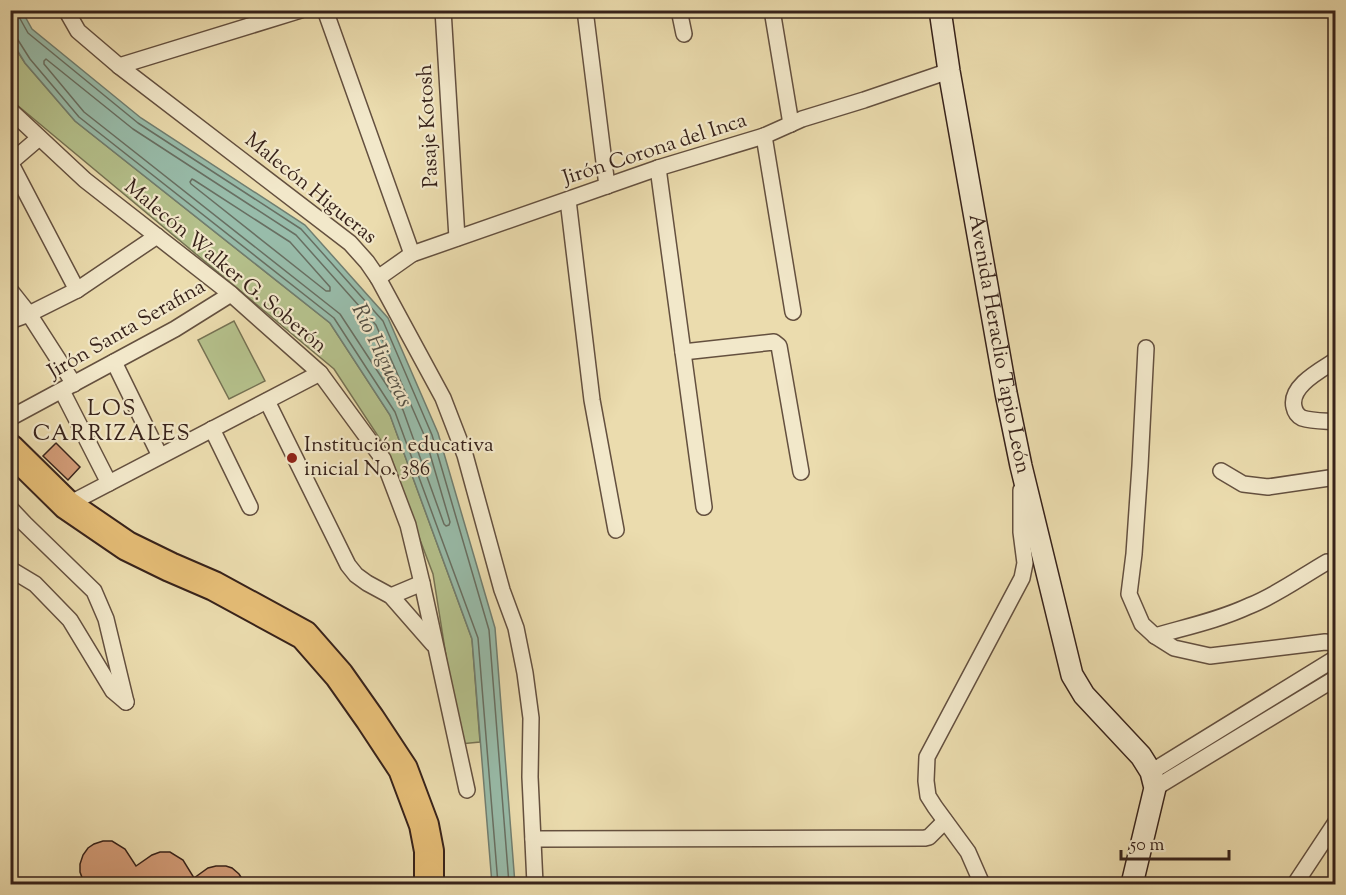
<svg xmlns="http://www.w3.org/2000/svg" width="1346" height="895" viewBox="0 0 1346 895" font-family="'Sorts Mill Goudy',serif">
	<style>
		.green { fill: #b5c18c; stroke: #767253; stroke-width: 1.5 }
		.water { fill: #98bcaa; stroke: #717e70; stroke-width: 1.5 }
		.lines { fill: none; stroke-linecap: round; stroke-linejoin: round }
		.shore { stroke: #686f62; stroke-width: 1.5 }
		.building { fill: #d49d79; stroke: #37221a; stroke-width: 1.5 }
		.street-casing { stroke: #64503f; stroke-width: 18 }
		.secondary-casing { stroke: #37221a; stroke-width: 24 }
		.highway-casing { stroke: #37221a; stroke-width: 32 }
		.street { stroke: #f2e8ca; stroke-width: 15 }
		.secondary { stroke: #f2e8ca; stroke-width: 21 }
		.highway { stroke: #e6be77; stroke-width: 28 }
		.poi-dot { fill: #8f2418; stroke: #f2e8ca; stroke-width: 2 }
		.labels { text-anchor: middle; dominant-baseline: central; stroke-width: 4.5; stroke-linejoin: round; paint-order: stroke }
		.street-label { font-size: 21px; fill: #37221a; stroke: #f2e8ca }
		.poi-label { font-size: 21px; fill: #37221a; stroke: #f2e8ca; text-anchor: start }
		.water-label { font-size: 22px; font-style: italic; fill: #545045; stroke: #f2e8ca }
		.neighbourhood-label { font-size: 22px; letter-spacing: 1.5px; fill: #37221a; stroke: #f2e8ca }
	</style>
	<rect width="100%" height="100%" fill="#ebdcae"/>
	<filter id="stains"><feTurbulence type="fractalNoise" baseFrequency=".00333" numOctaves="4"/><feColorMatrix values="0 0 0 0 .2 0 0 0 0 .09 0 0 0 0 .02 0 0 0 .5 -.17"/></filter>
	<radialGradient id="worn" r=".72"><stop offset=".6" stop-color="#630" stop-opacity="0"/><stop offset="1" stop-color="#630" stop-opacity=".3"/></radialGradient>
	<g class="green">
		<polygon points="10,40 25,63 75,121 330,323 390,415 472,639 480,742 460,744 433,574 384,445 334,369 11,100"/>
		<polygon points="234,321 265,381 229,399 198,340"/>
	</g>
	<polygon class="water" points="10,11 22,11 32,29 141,118 305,225 388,318 438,433 495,628 515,884 492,884 472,639 390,415 330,323 75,121 25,63 11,40"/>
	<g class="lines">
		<g class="shore">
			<polyline points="17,10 18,15 28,33 138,123 301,229 383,321 432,435 489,630 509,884"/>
			<polyline points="10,38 18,40 30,59 79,117 334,318 395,412 478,638 498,884"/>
			<polygon points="46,59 133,129 296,235 376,325 425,437 450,522 449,525 446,526 444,524 403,410 340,314 84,112 44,64 44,61"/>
			<polygon points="192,179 194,180 290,242 330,287 330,291 326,291 191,184 190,182"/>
		</g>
	</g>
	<g class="building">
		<polygon points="56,443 80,467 68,480 43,456"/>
		<polygon points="103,841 112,841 125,849 136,866 152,855 160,852 170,852 183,860 194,878 208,868 216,866 226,866 232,868 239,874 246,885 87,885 83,880 80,872 80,864 83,855 88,848 94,844"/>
	</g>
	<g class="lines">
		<defs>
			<g id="street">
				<polyline points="66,10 78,31 119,66 350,243 367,262 378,278 443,398 465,455 502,590 516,628 525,673 531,718 530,777 535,884"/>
				<polyline points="325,10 412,254"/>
				<polyline points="443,10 457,238"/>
				<polyline points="585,10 607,186"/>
				<polyline points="679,10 684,34"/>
				<polyline points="772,10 791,124"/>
				<polyline points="119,66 301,10"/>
				<polyline points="10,110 85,180 231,294 320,373 383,459 408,525 422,583 467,790"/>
				<polyline points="764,136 793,312"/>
				<polyline points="10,162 77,290"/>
				<polyline points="11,162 39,138"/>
				<polyline points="658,168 704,507"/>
				<polyline points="568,200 592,400 616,530"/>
				<polyline points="378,278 412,254 658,168 764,136 802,119 864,100 949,71"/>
				<polyline points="10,290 29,314 74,384"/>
				<polyline points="10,321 29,314 77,290 157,236"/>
				<polyline points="1146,348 1140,466 1134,554 1129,594 1142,624 1155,636 1174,648 1210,656 1325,642 1336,643"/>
				<polyline points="683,352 774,342 779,346 801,472"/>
				<path d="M1336,360c-15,10 -47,26 -42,47 1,5 4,9 8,11 10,3 23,3 34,4"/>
				<polyline points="114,362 160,456"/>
				<polyline points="62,391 109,483"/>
				<polyline points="267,401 348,565 356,575 367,583 391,596 433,644"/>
				<polyline points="10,418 175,329 231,294"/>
				<polyline points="212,429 250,507"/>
				<polyline points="1221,471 1243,484 1268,487 1336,477"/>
				<polyline points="67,505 320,373"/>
				<polyline points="10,508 25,524 94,591 106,619 126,702"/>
				<polyline points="10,569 35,584 70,620 113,691 126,702"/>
				<polyline points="391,596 422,583"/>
				<path d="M1155,636c31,-9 64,-16 94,-30 28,-11 52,-29 78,-44"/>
				<polyline points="1151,772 1336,658"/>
				<polyline points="1155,788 1336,678"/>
				<polyline points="533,839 925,838 929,837 945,821"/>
				<polyline points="982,884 968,852 935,807 928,796 926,781 927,757 1022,578 1025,563 1021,532 1021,490"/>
				<polyline points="1295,884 1336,822"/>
			</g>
			<g id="secondary">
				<path id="s1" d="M940,10l9,61 57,322 15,73 51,209 12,20 57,61 10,16 4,16 -23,96"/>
			</g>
			<polyline id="highway" points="10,449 67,505 127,546 170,567 214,586 304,635 339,675 370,719 403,769 424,825 429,851 429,884"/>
		</defs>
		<use href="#street" class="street-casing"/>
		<use href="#secondary" class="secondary-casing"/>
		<use href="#highway" class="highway-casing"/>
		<use href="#street" class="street"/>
		<use href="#secondary" class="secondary"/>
		<use href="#highway" class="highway"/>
	</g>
	<circle class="poi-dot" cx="292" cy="458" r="6"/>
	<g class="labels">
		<g class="street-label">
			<text transform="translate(429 126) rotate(-93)">Pasaje Kotosh</text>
			<text transform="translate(655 150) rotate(-18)">Jirón Corona del Inca</text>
			<text transform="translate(310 189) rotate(39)">Malecón Higueras</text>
			<text transform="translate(225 267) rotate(40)">Malecón Walker G. Soberón</text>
			<text transform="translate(127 330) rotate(-30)">Jirón Santa Serafina</text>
			<text stroke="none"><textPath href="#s1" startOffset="339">Avenida Heraclio Tapio León</textPath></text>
		</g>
		<g class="poi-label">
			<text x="304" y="446">Institución educativa<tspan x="304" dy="24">inicial No. 386</tspan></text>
		</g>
		<g class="water-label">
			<text transform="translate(381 356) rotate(64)">Río Higueras</text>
		</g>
		<g class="neighbourhood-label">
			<text x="112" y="410">LOS<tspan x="112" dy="25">CARRIZALES</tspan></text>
		</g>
	</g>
	<rect width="1346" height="895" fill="none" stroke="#ebdcae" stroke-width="36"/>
	<rect x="12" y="12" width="1322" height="871" fill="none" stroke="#37221a" stroke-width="3"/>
	<rect x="18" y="18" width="1310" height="859" fill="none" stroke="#37221a" stroke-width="1.5"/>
	<path d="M1121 850v9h108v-9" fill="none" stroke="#37221a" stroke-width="3"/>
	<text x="1130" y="850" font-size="18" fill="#37221a" stroke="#f2e8ca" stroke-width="4.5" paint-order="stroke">50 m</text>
	<rect width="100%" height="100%" filter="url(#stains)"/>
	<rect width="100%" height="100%" fill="url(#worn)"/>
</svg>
